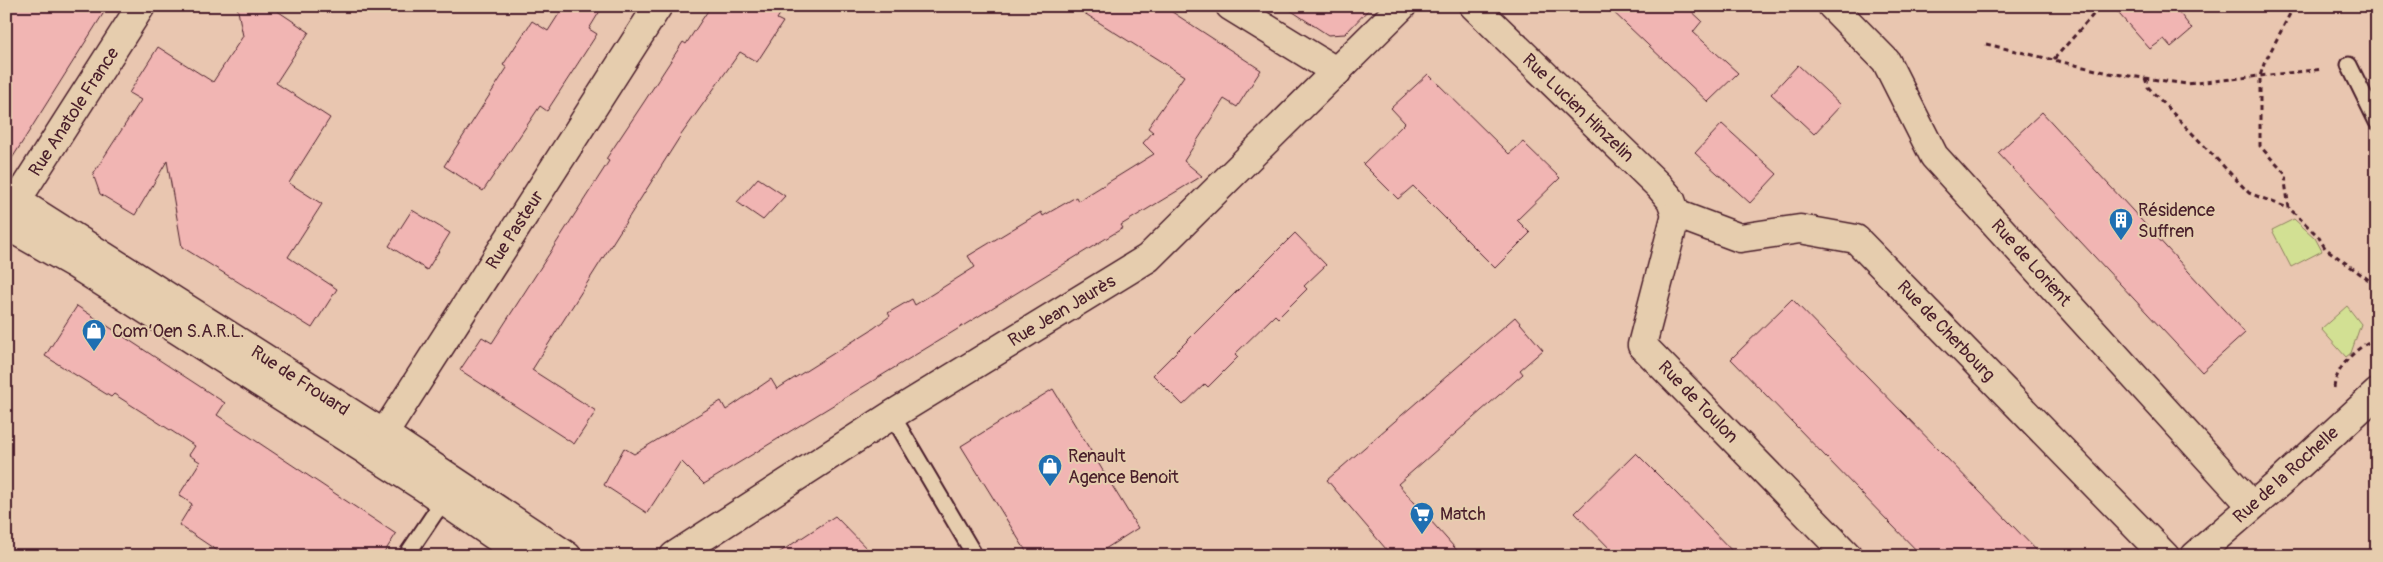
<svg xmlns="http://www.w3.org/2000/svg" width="2383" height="562" viewBox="0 0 2383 562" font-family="Pangolin,sans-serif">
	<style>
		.green { fill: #d2e093; stroke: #8e805f }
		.building { fill: #f1b5b3; stroke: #4a1f2b }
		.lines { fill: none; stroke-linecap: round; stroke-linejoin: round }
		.service-casing { stroke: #4a1f2b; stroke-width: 19 }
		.minor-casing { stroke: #4a1f2b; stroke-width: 31 }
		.tertiary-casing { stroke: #4a1f2b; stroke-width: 31 }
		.secondary-casing { stroke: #4a1f2b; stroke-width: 31 }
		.path { stroke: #4a1f2b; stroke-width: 3; stroke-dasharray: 5 4; stroke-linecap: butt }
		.service { stroke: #e6cdae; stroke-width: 15 }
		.minor { stroke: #e6cdae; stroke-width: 28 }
		.tertiary { stroke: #e6cdae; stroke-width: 28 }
		.secondary { stroke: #e6cdae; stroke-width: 28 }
		.labels { text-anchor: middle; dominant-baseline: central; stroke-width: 4; stroke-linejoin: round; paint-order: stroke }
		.street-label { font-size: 18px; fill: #4a1f2b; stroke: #e6cdae }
		.poi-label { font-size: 18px; fill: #4a1f2b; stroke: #e6cdae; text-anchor: start }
	</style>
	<rect width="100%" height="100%" fill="#e9c6b0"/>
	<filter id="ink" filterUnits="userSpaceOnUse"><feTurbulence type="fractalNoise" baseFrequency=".02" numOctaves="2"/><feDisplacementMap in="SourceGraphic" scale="10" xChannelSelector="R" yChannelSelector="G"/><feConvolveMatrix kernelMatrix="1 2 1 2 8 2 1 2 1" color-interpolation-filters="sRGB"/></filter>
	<g filter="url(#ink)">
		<g class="green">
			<polygon points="2294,219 2315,238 2322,251 2291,267 2272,230"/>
			<polygon points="2347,306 2361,324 2351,353 2346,357 2321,329"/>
		</g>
		<g class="building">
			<polygon points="14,6 108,6 6,168 6,19"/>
			<polygon points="237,6 270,6 309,32 276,83 330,118 289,183 322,204 288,257 337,289 312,328 182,247 167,161 135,215 100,194 93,174 141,100 129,93 158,47 213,82 243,36"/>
			<polygon points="564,6 603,6 589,29 597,34 547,111 540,106 483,191 444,166 507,68 503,65 532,21 548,31"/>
			<polygon points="711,6 785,6 777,19 783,22 757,62 740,52 681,135 532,370 596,411 574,444 460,370 482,337 492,343 609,161 606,159 644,102 683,42 686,44"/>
			<polygon points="1073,6 1163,6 1261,70 1237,107 1224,99 1184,161 1202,176 1121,225 1123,228 704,484 681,461 647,513 604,485 624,448 634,454 721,401 726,410 771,379 777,389 874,328 890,316 888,313 912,299 915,305 975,267 968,256 1041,212 1043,216 1076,197 1078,201 1154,154 1143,143 1153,132 1148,128 1184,76"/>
			<polygon points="1284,6 1372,6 1345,34 1328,35"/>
			<polygon points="1607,6 1686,6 1702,21 1693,32 1738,73 1708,102"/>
			<polygon points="2112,6 2174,6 2192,29 2171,47 2164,39 2150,49"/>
			<polygon points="1798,65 1841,105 1814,134 1771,94"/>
			<polygon points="1428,74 1509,154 1523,142 1560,178 1517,220 1530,233 1495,268 1413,186 1398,199 1363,164 1405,123 1391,108"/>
			<polygon points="2042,112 2245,333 2202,372 1998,153"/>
			<polygon points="1722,124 1777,174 1750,203 1695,153"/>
			<polygon points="758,178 785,196 763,220 737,202"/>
			<polygon points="412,210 450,233 427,270 389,246"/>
			<polygon points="1295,233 1326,265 1304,286 1307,289 1278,318 1275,315 1235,354 1238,357 1208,387 1205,384 1183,405 1153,375"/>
			<polygon points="1792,299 1979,491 2042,556 1922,556 1731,359"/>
			<polygon points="77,306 225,403 217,415 396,534 382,556 225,556 179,525 192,504 179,495 200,462 189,455 195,446 114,394 111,397 45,356"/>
			<polygon points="1515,317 1543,350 1520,370 1523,374 1398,484 1462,556 1392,556 1327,480"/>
			<polygon points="1053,389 1138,528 1094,556 1029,556 961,446"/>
			<polygon points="1636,453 1676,493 1737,556 1617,556 1575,513"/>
			<polygon points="835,516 874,556 774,556"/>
		</g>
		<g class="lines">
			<defs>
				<g id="service">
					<polyline points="2349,65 2377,122"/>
					<polyline points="892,415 975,556"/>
					<polyline points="406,556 443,501"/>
				</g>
				<g id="minor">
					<polyline points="1230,6 1337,72"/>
					<polyline points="1474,6 1660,187 1671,200 1676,214"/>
					<polyline points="1832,6 1886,61 1934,156 2252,506"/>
					<polyline points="1676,214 1740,238 1800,229 1856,239 2165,556"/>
					<polyline points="1676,214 1642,345 1848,556"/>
					<polyline points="6,217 141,6"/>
					<polyline points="674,556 892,415 1148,258 1402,6"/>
					<polyline points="2195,556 2285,478 2377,393"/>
				</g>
				<polyline id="tertiary" points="371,454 658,6"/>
				<g id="secondary">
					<polyline points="6,194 384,434 567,556"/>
					<polyline points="6,225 73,263 425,488 524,556"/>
				</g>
			</defs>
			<use href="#service" class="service-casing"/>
			<use href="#minor" class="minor-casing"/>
			<use href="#tertiary" class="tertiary-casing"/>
			<use href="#secondary" class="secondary-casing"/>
			<g class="path">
				<polyline points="2294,6 2264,64 2260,76 2260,146 2287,176 2285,182 2289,208 2318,236 2325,248 2373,283 2377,300"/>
				<polyline points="1986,44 2109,73 2187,84 2323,69"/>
				<polyline points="2054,59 2101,6"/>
				<polyline points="2145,78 2148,87 2249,193 2288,208"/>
				<path d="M2334,388c2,-22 24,-42 43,-50"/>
			</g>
			<use href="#service" class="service"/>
			<use href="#minor" class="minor"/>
			<use href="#tertiary" class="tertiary"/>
			<use href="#secondary" class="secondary"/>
		</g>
	</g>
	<defs>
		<symbol id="building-pin" viewBox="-11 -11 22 30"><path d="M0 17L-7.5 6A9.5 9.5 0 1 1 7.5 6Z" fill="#1f6fb2" stroke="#e6cdae"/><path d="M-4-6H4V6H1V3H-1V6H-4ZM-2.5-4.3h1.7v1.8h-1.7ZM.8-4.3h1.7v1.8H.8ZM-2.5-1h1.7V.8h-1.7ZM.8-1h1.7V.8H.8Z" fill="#fff"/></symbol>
		<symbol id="shop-pin" viewBox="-11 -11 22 30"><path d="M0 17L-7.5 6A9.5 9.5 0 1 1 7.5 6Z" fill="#1f6fb2" stroke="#e6cdae"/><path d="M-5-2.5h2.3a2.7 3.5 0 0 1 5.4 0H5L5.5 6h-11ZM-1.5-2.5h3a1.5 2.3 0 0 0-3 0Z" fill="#fff"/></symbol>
		<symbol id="supermarket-pin" viewBox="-11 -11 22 30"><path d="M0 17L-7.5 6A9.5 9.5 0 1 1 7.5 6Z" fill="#1f6fb2" stroke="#e6cdae"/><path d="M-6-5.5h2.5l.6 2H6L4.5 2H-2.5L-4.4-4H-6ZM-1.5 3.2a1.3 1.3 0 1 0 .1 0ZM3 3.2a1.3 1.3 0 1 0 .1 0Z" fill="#fff"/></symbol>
	</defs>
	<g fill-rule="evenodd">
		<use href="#building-pin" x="2107" y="206" width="28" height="38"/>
		<use href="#shop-pin" x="80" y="317" width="28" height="38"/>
		<use href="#shop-pin" x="1036" y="452" width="28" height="38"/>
		<use href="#supermarket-pin" x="1408" y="500" width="28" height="38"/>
	</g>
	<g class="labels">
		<g class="street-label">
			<text transform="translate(1578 108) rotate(44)">Rue Lucien Hinzelin</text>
			<text transform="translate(74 112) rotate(-57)">Rue Anatole France</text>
			<text transform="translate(515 230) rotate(-57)">Rue Pasteur</text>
			<text transform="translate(2031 263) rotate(48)">Rue de Lorient</text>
			<text transform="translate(1062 311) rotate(-31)">Rue Jean Jaurès</text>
			<text transform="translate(1946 331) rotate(46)">Rue de Cherbourg</text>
			<text transform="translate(300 381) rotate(33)">Rue de Frouard</text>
			<text transform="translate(1698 402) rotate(46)">Rue de Toulon</text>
			<text transform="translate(2286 475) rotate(-42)">Rue de la Rochelle</text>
		</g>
		<g class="poi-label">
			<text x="2138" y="210">Résidence<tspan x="2138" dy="21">Suffren</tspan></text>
			<text x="112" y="331">Com’Oen S.A.R.L.</text>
			<text x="1068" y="456">Renault<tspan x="1068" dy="21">Agence Benoit</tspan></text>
			<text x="1440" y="514">Match</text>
		</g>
	</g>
	<rect width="2383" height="562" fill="none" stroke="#e6cdae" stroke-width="25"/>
	<rect x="12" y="12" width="2358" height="537" fill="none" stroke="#4a1f2b" stroke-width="2" filter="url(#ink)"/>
</svg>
